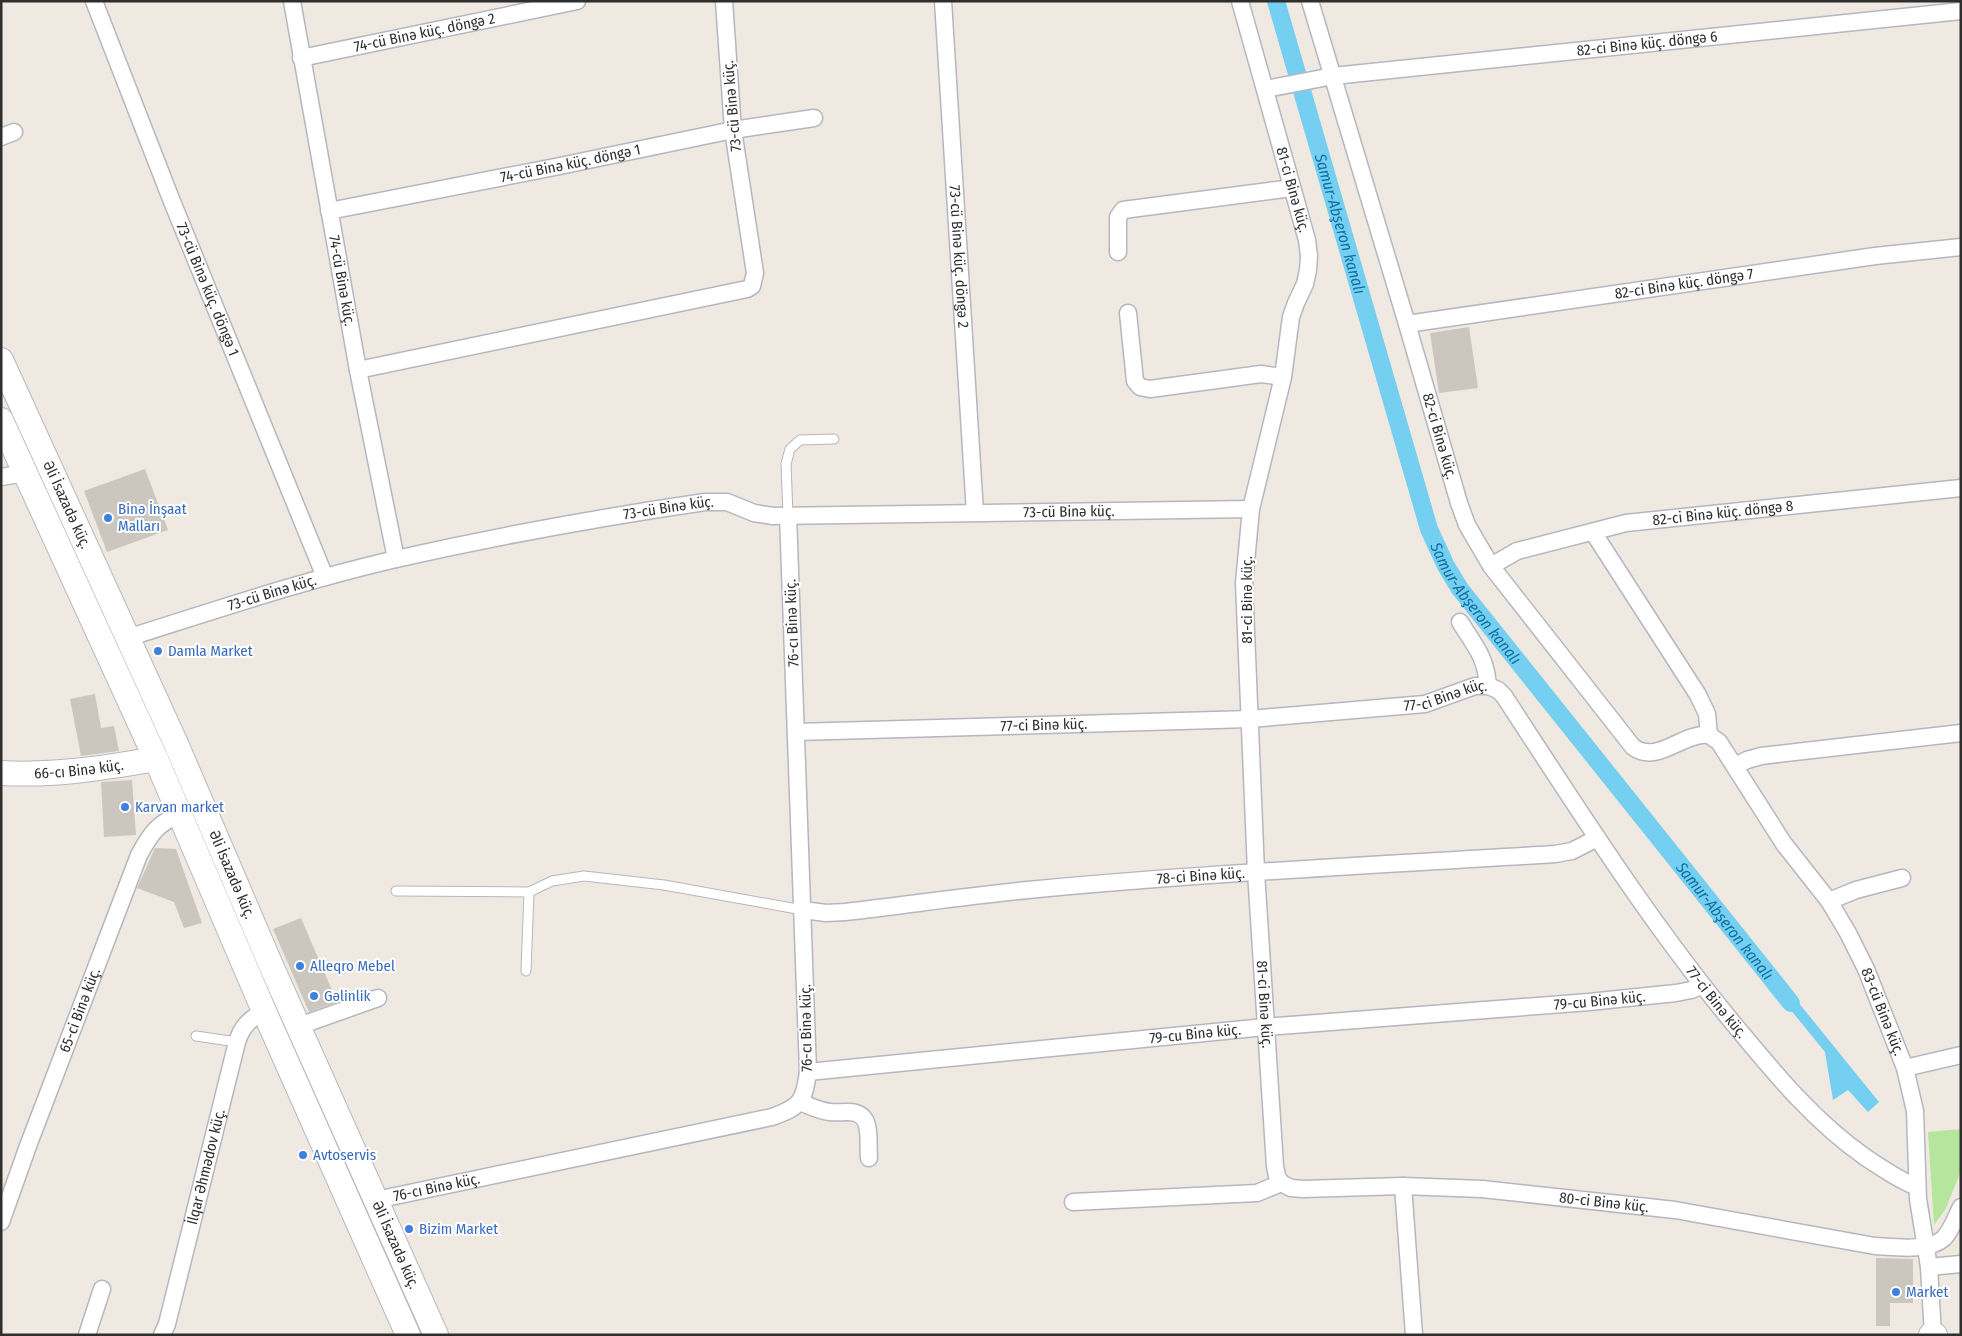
<svg xmlns="http://www.w3.org/2000/svg" width="1962" height="1336" viewBox="0 0 1962 1336" font-family="'Fira Sans Condensed',sans-serif">
	<style>
		.green { fill: #b6e59e }
		.water { fill: #75cff0 }
		.lines { fill: none; stroke-linecap: round; stroke-linejoin: round }
		.canal { stroke: #75cff0; stroke-width: 18 }
		.building { fill: #cbc7bf }
		.lane-casing { stroke: #b4b7c1; stroke-width: 11 }
		.street-casing { stroke: #b4b7c1; stroke-width: 19 }
		.secondary-casing { stroke: #b4b7c1; stroke-width: 26 }
		.lane { stroke: #fff; stroke-width: 9 }
		.street { stroke: #fff; stroke-width: 16 }
		.secondary { stroke: #fff; stroke-width: 24 }
		.shop-dot { fill: #3f7fe0; stroke: #fff; stroke-width: 2 }
		.labels { text-anchor: middle; dominant-baseline: central; stroke-width: 4; stroke-linejoin: round; paint-order: stroke }
		.street-label { font-size: 15px; fill: #2e2e2e; stroke: #fff }
		.shop-label { font-size: 15px; fill: #366cbe; stroke: #fff; text-anchor: start }
		.water-label { font-size: 16px; font-style: italic; fill: #0d6fa3; stroke: #fff }
	</style>
	<rect width="100%" height="100%" fill="#efe9e1"/>
	<polygon class="green" points="1961,1129 1961,1171 1945,1210 1934,1225 1928,1132"/>
	<polygon class="water" points="1781,981 1879,1102 1868,1112 1848,1090 1833,1100 1825,1052 1772,987"/>
	<g class="lines">
		<path class="canal" id="s1" d="M1276,1l153,528 17,37 14,23 331,414"/>
	</g>
	<g class="building">
		<polygon points="1469,327 1478,388 1439,393 1430,333"/>
		<polygon points="145,469 168,530 107,552 84,491"/>
		<polygon points="95,694 101,728 114,726 119,751 81,756 70,699"/>
		<polygon points="132,780 136,835 104,837 101,782"/>
		<polygon points="155,848 176,849 202,923 184,928 174,902 137,888"/>
		<polygon points="301,918 337,1002 309,1012 273,929"/>
		<polygon points="1876,1258 1913,1259 1913,1303 1890,1303 1890,1326 1876,1326"/>
	</g>
	<g class="lines">
		<defs>
			<g id="lane">
				<polyline points="788,515 786,464 790,449 800,440 834,439"/>
				<polyline points="396,891 529,892 552,881 584,876 664,885 803,910"/>
				<polyline points="526,971 529,892"/>
				<polyline points="196,1036 237,1042"/>
			</g>
			<g id="street">
				<path id="s2" d="M94,1l77,198 154,378"/>
				<path id="s3" d="M292,1l66,369 38,189"/>
				<path id="s4" d="M943,1l32,512"/>
				<path id="s5" d="M1240,1l67,239 2,16 -1,14 -3,14 -9,19 -5,14 -8,60 -32,132 -7,74 12,289 19,294 2,10 4,7"/>
				<path id="s6" d="M1310,1l97,323 52,179 8,22 24,41 142,181c25,18 49,-15 76,-12"/>
				<path id="s7" d="M301,58l276,-57"/>
				<path id="s8" d="M1266,89l67,-13 628,-65"/>
				<polyline points="1,137 14,132"/>
				<path id="s9" d="M329,211l226,-44 178,-37 81,-12"/>
				<polyline points="1118,252 1118,217 1123,210 1292,188"/>
				<polyline points="1128,313 1135,381 1140,387 1150,389 1261,374 1283,377"/>
				<path id="s10" d="M1407,324l468,-68 86,-9"/>
				<polyline points="358,370 747,289 752,286 755,273 733,130 724,1"/>
				<polyline points="1,477 25,473"/>
				<polyline points="1593,532 1698,695 1707,714 1709,735"/>
				<path id="s11" d="M1491,566l26,-15 109,-28 335,-35"/>
				<path d="M1460,622c15,24 26,35 28,64"/>
				<path id="s12" d="M127,638c89,-28 178,-58 269,-79 102,-23 206,-42 309,-57h22l27,11 19,3 478,-7"/>
				<path id="s13" d="M796,732l454,-13 175,-15 50,-18h13l10,4 6,6c74,113 147,229 234,333 39,47 77,93 127,128 17,11 33,23 52,30"/>
				<path id="s14" d="M1709,735l10,7 65,102 45,57 19,32 18,36 39,99 10,43 3,88 11,68 4,68"/>
				<polyline points="1735,766 1747,760 1761,756 1961,733"/>
				<polyline points="1829,901 1856,890 1902,878"/>
				<path id="s15" d="M803,910l23,3 19,-1c61,-7 122,-16 183,-22 176,-17 352,-25 527,-36l17,-3 25,-13"/>
				<polyline points="299,1026 378,998"/>
				<polyline points="1905,1068 1961,1055"/>
				<path id="s16" d="M808,1072l457,-45 324,-25 87,-9 15,-3 10,-4"/>
				<path d="M800,1102c10,4 19,9 30,10 13,2 29,-5 36,10 4,10 2,25 3,36"/>
				<path id="s17" d="M1281,1183l10,5 12,1 100,-3 79,3 193,21 200,36c19,1 54,6 69,-8 7,-7 12,-21 17,-31"/>
				<polyline points="1403,1186 1414,1335"/>
				<path id="s18" d="M376,1200l396,-83c28,-10 32,-15 36,-45l-20,-557"/>
				<polyline points="1073,1202 1257,1193 1281,1183"/>
				<path id="s19" d="M1,1222l27,-76 111,-291c12,-22 18,-31 41,-41"/>
				<polyline points="1929,1267 1961,1264"/>
				<polyline points="87,1335 102,1289"/>
				<path id="s20" d="M162,1335l5,-11 70,-282c5,-16 13,-23 27,-31"/>
			</g>
			<g id="secondary">
				<path id="s21" d="M1,360l176,386 93,217 166,372"/>
				<polyline points="1,420 156,759 264,1011 408,1335"/>
				<path id="s22" d="M1,773c53,3 103,-5 155,-14"/>
				<polyline points="1931,1335 1935,1335"/>
			</g>
		</defs>
		<use href="#lane" class="lane-casing"/>
		<use href="#street" class="street-casing"/>
		<use href="#secondary" class="secondary-casing"/>
		<use href="#lane" class="lane"/>
		<use href="#street" class="street"/>
		<use href="#secondary" class="secondary"/>
	</g>
	<g class="shop-dot">
		<circle cx="108" cy="518" r="5"/>
		<circle cx="158" cy="651" r="5"/>
		<circle cx="125" cy="807" r="5"/>
		<circle cx="300" cy="966" r="5"/>
		<circle cx="314" cy="996" r="5"/>
		<circle cx="303" cy="1155" r="5"/>
		<circle cx="409" cy="1229" r="5"/>
		<circle cx="1896" cy="1292" r="5"/>
	</g>
	<g class="labels">
		<g class="street-label">
			<text stroke="none"><textPath href="#s7" startOffset="126">74-cü Binə küç. döngə 2</textPath></text>
			<text stroke="none"><textPath href="#s8" startOffset="384">82-ci Binə küç. döngə 6</textPath></text>
			<text transform="translate(732 106) rotate(-95)">73-cü Binə küç.</text>
			<text stroke="none"><textPath href="#s9" startOffset="246">74-cü Binə küç. döngə 1</textPath></text>
			<text stroke="none"><textPath href="#s5" startOffset="196">81-ci Binə küç.</textPath></text>
			<text stroke="none"><textPath href="#s4" startOffset="256">73-cü Binə küç. döngə 2</textPath></text>
			<text stroke="none"><textPath href="#s3" startOffset="284">74-cü Binə küç.</textPath></text>
			<text stroke="none"><textPath href="#s10" startOffset="280">82-ci Binə küç. döngə 7</textPath></text>
			<text stroke="none"><textPath href="#s2" startOffset="310">73-cü Binə küç. döngə 1</textPath></text>
			<text stroke="none"><textPath href="#s6" startOffset="454">82-ci Binə küç.</textPath></text>
			<text stroke="none"><textPath href="#s21" startOffset="159">Əli İsazadə küç.</textPath></text>
			<text stroke="none"><textPath href="#s12" startOffset="558">73-cü Binə küç.</textPath></text>
			<text stroke="none"><textPath href="#s12" startOffset="961">73-cü Binə küç.</textPath></text>
			<text stroke="none"><textPath href="#s11" startOffset="240">82-ci Binə küç. döngə 8</textPath></text>
			<text stroke="none"><textPath href="#s12" startOffset="152">73-cü Binə küç.</textPath></text>
			<text transform="translate(1247 600) rotate(-90)">81-ci Binə küç.</text>
			<text transform="translate(792 623) rotate(-92)">76-cı Binə küç.</text>
			<text stroke="none"><textPath href="#s13" startOffset="652">77-ci Binə küç.</textPath></text>
			<text stroke="none"><textPath href="#s13" startOffset="248">77-ci Binə küç.</textPath></text>
			<text stroke="none"><textPath href="#s22" startOffset="78">66-cı Binə küç.</textPath></text>
			<text stroke="none"><textPath href="#s21" startOffset="564">Əli İsazadə küç.</textPath></text>
			<text stroke="none"><textPath href="#s15" startOffset="400">78-ci Binə küç.</textPath></text>
			<text stroke="none"><textPath href="#s16" startOffset="795">79-cu Binə küç.</textPath></text>
			<text stroke="none"><textPath href="#s13" startOffset="1088">77-ci Binə küç.</textPath></text>
			<text stroke="none"><textPath href="#s5" startOffset="1021">81-ci Binə küç.</textPath></text>
			<text stroke="none"><textPath href="#s19" startOffset="226">65-ci Binə küç.</textPath></text>
			<text stroke="none"><textPath href="#s14" startOffset="329">83-cü Binə küç.</textPath></text>
			<text transform="translate(806 1028) rotate(-91)">76-cı Binə küç.</text>
			<text stroke="none"><textPath href="#s16" startOffset="389">79-cu Binə küç.</textPath></text>
			<text stroke="none"><textPath href="#s20" startOffset="174">İlqar Əhmədov küç.</textPath></text>
			<text stroke="none"><textPath href="#s18" startOffset="62">76-cı Binə küç.</textPath></text>
			<text stroke="none"><textPath href="#s17" startOffset="325">80-ci Binə küç.</textPath></text>
			<text stroke="none"><textPath href="#s21" startOffset="969">Əli İsazadə küç.</textPath></text>
		</g>
		<g class="shop-label">
			<text x="118" y="509">Binə İnşaat<tspan x="118" dy="17">Malları</tspan></text>
			<text x="168" y="651">Damla Market</text>
			<text x="135" y="807">Karvan market</text>
			<text x="310" y="966">Alleqro Mebel</text>
			<text x="324" y="996">Gəlinlik</text>
			<text x="313" y="1155">Avtoservis</text>
			<text x="419" y="1229">Bizim Market</text>
			<text x="1906" y="1292">Market</text>
		</g>
		<g class="water-label">
			<text stroke="none"><textPath href="#s1" startOffset="232">Samur-Abşeron kanalı</textPath></text>
			<text stroke="none"><textPath href="#s1" startOffset="638">Samur-Abşeron kanalı</textPath></text>
			<text stroke="none"><textPath href="#s1" startOffset="1042">Samur-Abşeron kanalı</textPath></text>
		</g>
	</g>
	<rect width="1962" height="1336" fill="none" stroke="#2e2e2e" stroke-width="5"/>
</svg>
